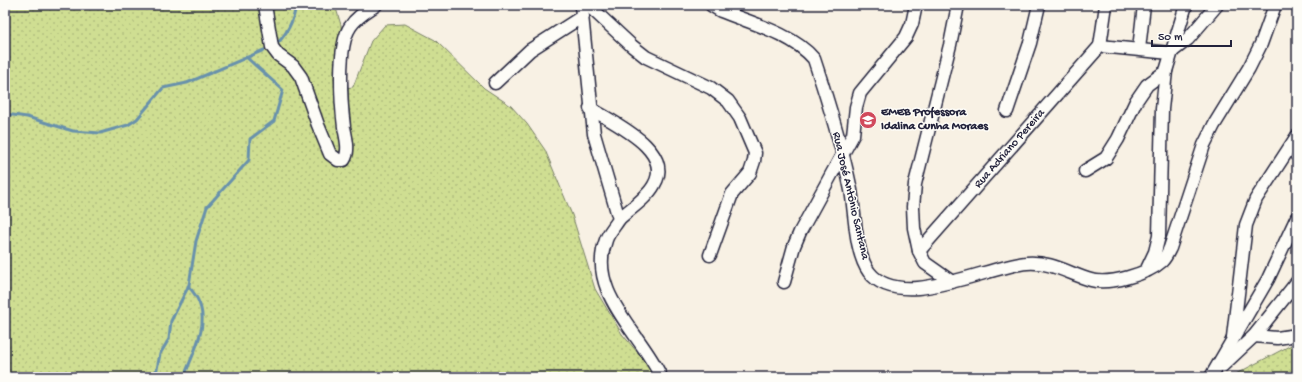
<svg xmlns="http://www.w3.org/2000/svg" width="1302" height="382" viewBox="0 0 1302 382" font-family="'Gochi Hand',sans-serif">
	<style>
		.grass { fill: url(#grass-dots); stroke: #788066 }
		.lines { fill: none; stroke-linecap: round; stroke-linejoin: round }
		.stream { stroke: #6891ac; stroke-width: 3 }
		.minor-casing { stroke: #22223b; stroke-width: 15 }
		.minor { stroke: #fdfcf7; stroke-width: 12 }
		.labels { text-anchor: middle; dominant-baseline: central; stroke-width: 3; stroke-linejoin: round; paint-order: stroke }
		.poi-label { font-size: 12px; font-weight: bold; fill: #22223b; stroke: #fdfcf7; text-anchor: start }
		.street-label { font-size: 12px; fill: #22223b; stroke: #fdfcf7 }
	</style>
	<defs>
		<pattern id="grass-dots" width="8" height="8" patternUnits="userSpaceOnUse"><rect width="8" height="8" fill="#cfde92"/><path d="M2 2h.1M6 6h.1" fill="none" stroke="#b1be7f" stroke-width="1.8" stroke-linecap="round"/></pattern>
	</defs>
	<rect width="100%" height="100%" fill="#f8f1e4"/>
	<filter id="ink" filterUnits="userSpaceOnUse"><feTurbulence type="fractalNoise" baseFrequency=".025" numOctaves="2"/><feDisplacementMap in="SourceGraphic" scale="8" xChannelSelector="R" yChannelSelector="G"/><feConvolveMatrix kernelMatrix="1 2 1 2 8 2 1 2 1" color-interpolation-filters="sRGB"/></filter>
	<g filter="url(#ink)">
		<g class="grass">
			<polygon points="5,5 335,5 341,25 345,88 353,87 371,41 385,25 405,24 435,40 484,88 511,106 527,124 545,150 572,215 595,289 622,334 649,366 655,377 5,377"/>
			<polygon points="1297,342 1297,377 1230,377"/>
		</g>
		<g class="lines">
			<g class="stream">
				<path d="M275,46c11,-11 19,-26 21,-41"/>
				<polyline points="6,114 27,117 73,131 100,133 128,125 137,119 163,88 187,83 264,50"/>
				<polyline points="153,377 157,369 160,354 169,339 171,321 189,285 196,241 207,207 249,160 250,139 274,121 283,90 246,57"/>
				<path d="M184,377c12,-32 32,-62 4,-91"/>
			</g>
			<defs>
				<g id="minor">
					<path d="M265,5l7,42 6,8 15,11 8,11 17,48 12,29 8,6h6c6,-9 2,-22 0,-33 -3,-23 -7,-81 6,-100 6,-10 17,-16 26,-22"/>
					<path d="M581,5l13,129 25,85c-4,7 -11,14 -13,21 -20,52 36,94 55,137"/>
					<polyline points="588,5 632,46 646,57 711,88 728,101 740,118 755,153 754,161 750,173 732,194 710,255"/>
					<path d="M711,5l10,6c30,12 72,23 93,48 14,42 28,87 37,131 4,23 4,63 18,82 31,40 118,-6 158,-9 23,-2 43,11 64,17 18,5 57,-6 71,-19 4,-4 6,-9 8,-13l34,-103 10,-20 35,-57 12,-24 14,-39"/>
					<polyline points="1100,46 1170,53"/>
					<polyline points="1100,46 1106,5"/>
					<polyline points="1139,49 1144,5"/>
					<polyline points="1170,53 1188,39 1217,5"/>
					<polyline points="495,83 530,50 583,16"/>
					<path d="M590,108c23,15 85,42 64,77 -7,13 -24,24 -35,34"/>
					<polyline points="1007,111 1030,43 1039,5"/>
					<polyline points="1085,171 1106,158 1118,139 1136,101 1147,85 1166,71 1186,5"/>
					<polyline points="919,251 1100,46"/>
					<polyline points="1146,271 1155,252 1159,236 1162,109 1166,71"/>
					<polyline points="784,282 794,246 800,232 853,135 856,107 860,93 906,37 912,24 916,5"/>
					<polyline points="952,282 925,263 919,251 914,228 913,207 915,184 950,45 958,5"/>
					<polyline points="1254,336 1277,338 1297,335"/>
					<polyline points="1233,337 1246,225 1256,199 1297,136"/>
					<polyline points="1222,366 1254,336 1297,282"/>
					<polyline points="1212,375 1268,279 1297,217"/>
				</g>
			</defs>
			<use href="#minor" class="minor-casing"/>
			<use href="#minor" class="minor"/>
		</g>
	</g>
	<defs>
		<symbol id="school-disc" viewBox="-11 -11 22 22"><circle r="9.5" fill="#d1495b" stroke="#fdfcf7"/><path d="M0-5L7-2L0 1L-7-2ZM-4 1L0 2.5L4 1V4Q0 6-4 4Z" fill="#fff"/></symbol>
	</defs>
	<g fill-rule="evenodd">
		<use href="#school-disc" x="858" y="110" width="20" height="20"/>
	</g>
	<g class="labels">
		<g class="poi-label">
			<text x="881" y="113">EMEB Professora<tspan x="881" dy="14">Idalina Cunha Moraes</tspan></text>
		</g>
		<g class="street-label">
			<text transform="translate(1010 149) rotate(-49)">Rua Adriano Pereira</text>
			<text transform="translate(850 196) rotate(77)">Rua José Antônio Santana</text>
		</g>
	</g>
	<rect width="1302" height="382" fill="none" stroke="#fdfcf7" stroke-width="20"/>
	<rect x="10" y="10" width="1282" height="362" fill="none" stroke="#22223b" stroke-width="1.5" filter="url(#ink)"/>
	<path d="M1152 40v6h79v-6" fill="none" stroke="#22223b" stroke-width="2"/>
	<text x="1158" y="40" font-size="12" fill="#22223b" stroke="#fdfcf7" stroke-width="3" paint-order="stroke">50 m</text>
</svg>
